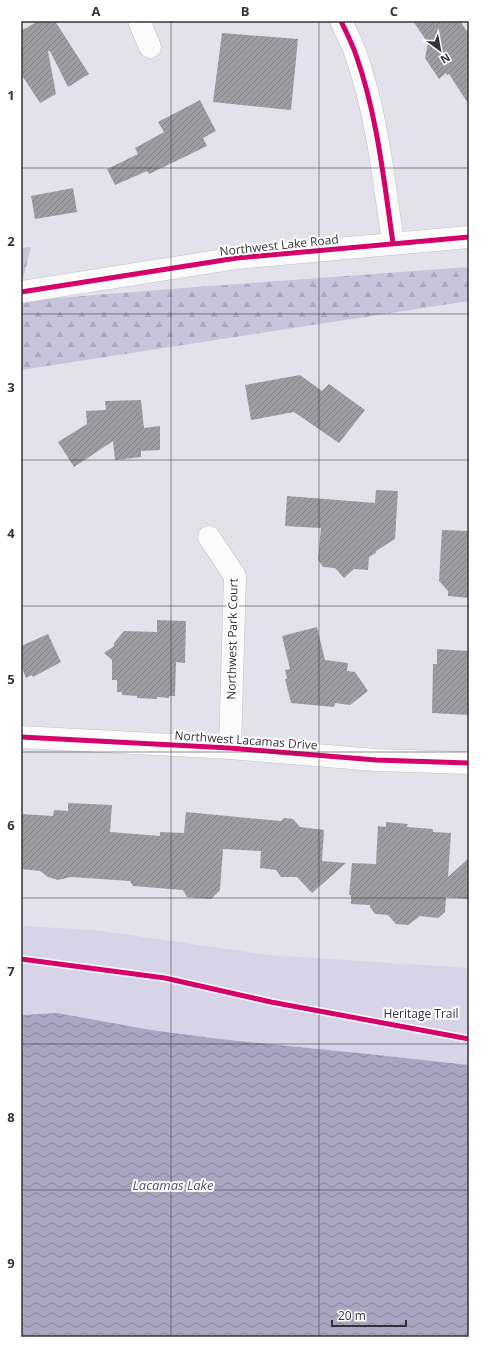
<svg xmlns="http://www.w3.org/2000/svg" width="490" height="1358" viewBox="0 0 490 1358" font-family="'Open Sans',sans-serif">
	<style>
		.green { fill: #d7d4e9 }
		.forest { fill: url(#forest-firs) }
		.water { fill: url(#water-waves) }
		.building { fill: url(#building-hatch) }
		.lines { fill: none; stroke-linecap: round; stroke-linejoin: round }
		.minor-casing { stroke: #c0bfc5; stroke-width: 23 }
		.major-casing { stroke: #c0bfc5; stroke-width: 23 }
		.minor { stroke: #fbfbfc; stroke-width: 22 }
		.major { stroke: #fbfbfc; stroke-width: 22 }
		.cycleway-casing { stroke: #fff; stroke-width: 8 }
		.cycleway { stroke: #d6006c; stroke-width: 5 }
		.grid { fill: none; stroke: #343339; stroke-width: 1; stroke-opacity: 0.55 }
		.labels { text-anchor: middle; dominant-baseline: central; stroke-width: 4; stroke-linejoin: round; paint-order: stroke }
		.street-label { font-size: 12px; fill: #343339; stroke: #fff }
		.park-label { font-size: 12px; fill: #372b5b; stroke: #fff }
		.water-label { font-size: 13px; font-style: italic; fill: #584c80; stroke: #fff }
		.neatline { fill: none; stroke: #343339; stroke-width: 1.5 }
		.grid-label { font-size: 13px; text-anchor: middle; font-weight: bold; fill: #343339 }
	</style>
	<defs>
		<pattern id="forest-firs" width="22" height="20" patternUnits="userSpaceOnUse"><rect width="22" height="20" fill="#c8c4dc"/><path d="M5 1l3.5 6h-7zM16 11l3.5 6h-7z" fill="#aca9be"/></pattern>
		<pattern id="water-waves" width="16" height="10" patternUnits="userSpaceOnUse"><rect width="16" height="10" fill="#aaa5c1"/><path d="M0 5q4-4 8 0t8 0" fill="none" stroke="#8b879e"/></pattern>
		<pattern id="building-hatch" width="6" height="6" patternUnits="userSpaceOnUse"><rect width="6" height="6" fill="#9e9da2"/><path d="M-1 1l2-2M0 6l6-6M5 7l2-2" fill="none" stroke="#828185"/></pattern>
	</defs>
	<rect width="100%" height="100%" fill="#e3e2ea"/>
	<polygon class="green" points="21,926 95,930 269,955 469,968 469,1065 378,1055 220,1039 151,1030 57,1013 21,1015"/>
	<g class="forest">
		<polygon points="31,247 23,279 21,279 21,248"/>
		<polygon points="469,267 469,301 21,370 21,301 183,288"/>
	</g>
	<polygon class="water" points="57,1013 151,1030 220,1039 378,1055 469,1065 469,1337 21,1337 21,1015"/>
	<g class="building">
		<polygon points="38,21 55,21 89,74 68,87 50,51 48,51 56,94 40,103 21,74 21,31"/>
		<polygon points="413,21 460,21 469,34 469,105 449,74 447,75 446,73 439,79 425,58 428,43"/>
		<polygon points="222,33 298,39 291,110 213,102"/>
		<polygon points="200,100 216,131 203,138 207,146 149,174 147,171 115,185 107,169 138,154 135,148 164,132 158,122"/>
		<polygon points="73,188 77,212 35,219 31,196"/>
		<polygon points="300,375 322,391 329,384 365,410 339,443 294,412 251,420 245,385"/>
		<polygon points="141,400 144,428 160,426 160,450 141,451 141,457 115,460 113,441 74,467 58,442 87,424 86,411 106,410 105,401"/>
		<polygon points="376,490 398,491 395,539 376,551 376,553 369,557 368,570 354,569 344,578 335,568 323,567 318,560 321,528 285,526 287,496 375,503"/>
		<polygon points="442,530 469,531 469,598 448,596 448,591 439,581"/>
		<polygon points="157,620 186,621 185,663 176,662 175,696 169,696 169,698 157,697 157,699 137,698 137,696 122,695 122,692 117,692 117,680 112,680 112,660 104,653 114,646 114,643 124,631 157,632"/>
		<polygon points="317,627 325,660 348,663 347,671 355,672 368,691 350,705 335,703 334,707 291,703 285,679 287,679 285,670 290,669 282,636"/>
		<polygon points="48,634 61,662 33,677 32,675 26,678 21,666 21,646"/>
		<polygon points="437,649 469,651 469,715 432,713 433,664 437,664"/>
		<polygon points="68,803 112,805 110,832 160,836 160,832 184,833 186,812 281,821 284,818 293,819 300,827 324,830 322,861 346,863 312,893 297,877 281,877 276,870 260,868 261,851 223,849 220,890 211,899 187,897 183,890 133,886 130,881 71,877 58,880 48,877 40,871 21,869 21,814 53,816 54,810 68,811"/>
		<polygon points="386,822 408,824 407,827 433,829 433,832 451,833 448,877 469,858 469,899 446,897 445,912 438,918 420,916 408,925 396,924 388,915 375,914 370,907 370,905 351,904 351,895 349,895 352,863 376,864 378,826 386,827"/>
	</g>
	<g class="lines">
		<defs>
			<g id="minor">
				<polyline points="139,21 150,47"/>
				<path d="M341,21c5,11 11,22 15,34 21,59 28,126 37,188"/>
				<polyline points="209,537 235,576 230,748"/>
				<polyline points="21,737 230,748 376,760 469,763"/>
			</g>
			<polyline id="major" points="21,292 237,258 469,237"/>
		</defs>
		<use href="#minor" class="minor-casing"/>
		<use href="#major" class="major-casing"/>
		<use href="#minor" class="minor"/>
		<use href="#major" class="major"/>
		<defs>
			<g id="cycleway">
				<path d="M341,21c5,11 11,22 15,34 21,59 28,126 37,188"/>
				<polyline points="21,292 237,258 469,237"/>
				<polyline points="21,737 230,748 376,760 469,763"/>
				<polyline points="21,959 165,978 271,1002 469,1039"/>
			</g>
		</defs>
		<use href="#cycleway" class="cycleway-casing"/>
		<use href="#cycleway" class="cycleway"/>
	</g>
	<path class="grid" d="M171,21v1316M319,21v1316M21,168h448M21,314h448M21,460h448M21,606h448M21,752h448M21,898h448M21,1044h448M21,1190h448"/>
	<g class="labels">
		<g class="street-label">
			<text transform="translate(279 245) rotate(-6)">Northwest Lake Road</text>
			<text transform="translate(232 639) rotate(-89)">Northwest Park Court</text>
			<text transform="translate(246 740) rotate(4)">Northwest Lacamas Drive</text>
		</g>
		<g class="park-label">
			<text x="421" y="1013">Heritage Trail</text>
		</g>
		<g class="water-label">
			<text x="173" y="1185">Lacamas Lake</text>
		</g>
	</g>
	<rect width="490" height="1358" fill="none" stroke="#ffffff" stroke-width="44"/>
	<g transform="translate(440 50) rotate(148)" stroke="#ffffff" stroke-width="3" paint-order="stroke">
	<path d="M0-3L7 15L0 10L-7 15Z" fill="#343339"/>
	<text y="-6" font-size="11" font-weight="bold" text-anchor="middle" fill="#343339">N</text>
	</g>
	<path d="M332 1320v6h74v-6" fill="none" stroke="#343339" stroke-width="2"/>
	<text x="338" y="1320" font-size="12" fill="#343339" stroke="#ffffff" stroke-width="3" paint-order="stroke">20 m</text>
	<rect x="22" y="22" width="446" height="1314" class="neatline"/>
	<g class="grid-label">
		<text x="96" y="16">A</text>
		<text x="245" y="16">B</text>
		<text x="394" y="16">C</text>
		<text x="11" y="100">1</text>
		<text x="11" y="246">2</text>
		<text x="11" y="392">3</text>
		<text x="11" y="538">4</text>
		<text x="11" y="684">5</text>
		<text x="11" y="830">6</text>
		<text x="11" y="976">7</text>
		<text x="11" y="1122">8</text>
		<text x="11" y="1268">9</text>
	</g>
</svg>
